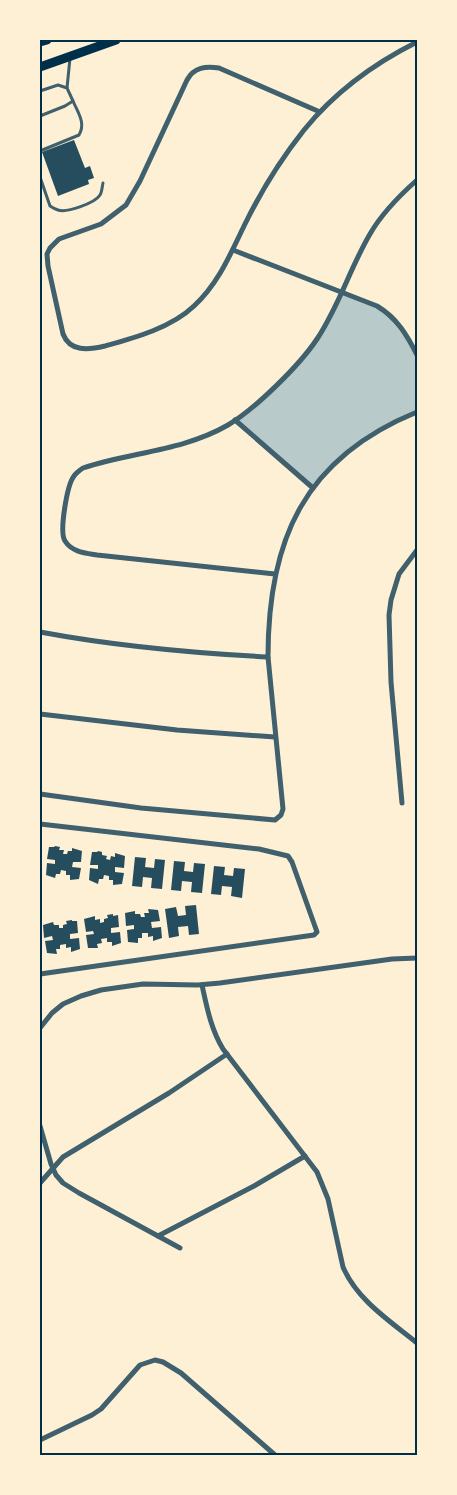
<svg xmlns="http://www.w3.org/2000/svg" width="457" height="1495" viewBox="0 0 457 1495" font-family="'Titillium Web',sans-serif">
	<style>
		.green { fill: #b9caca }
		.building { fill: #264d5e }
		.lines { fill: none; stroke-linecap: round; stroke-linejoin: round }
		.service { stroke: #3f606c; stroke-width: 3 }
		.minor { stroke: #3f606c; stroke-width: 5 }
		.secondary { stroke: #003049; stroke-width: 9 }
		.neatline { fill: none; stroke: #003049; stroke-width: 2 }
	</style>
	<rect width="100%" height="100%" fill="#fdf0d5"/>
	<polygon class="green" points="341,291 388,312 417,355 417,412 365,439 313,488 235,420 276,386 310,349"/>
	<g class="building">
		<polygon points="74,140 85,168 90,166 94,178 88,180 89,184 58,196 42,152"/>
		<polygon points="55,846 60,847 59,850 64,850 63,854 67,854 68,851 72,851 72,848 82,851 81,862 73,862 72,867 81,868 79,879 70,880 70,875 66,875 66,871 61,870 60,874 56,874 55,878 46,875 47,863 55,864 55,860 47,859 49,847 54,847"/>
		<polygon points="98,851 102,852 102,855 107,856 106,859 110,860 111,856 115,857 115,853 125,856 124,868 115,867 115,872 124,873 122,884 113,885 113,880 109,880 109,876 104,875 103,879 99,879 98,884 89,880 90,868 98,869 98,865 90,865 92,852 97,852"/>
		<polygon points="135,857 146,858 145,867 154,868 155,859 165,860 162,889 151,888 152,878 143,877 142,887 132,886"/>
		<polygon points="174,861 185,862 184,871 193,872 194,863 205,864 202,893 191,892 192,882 182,881 181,891 171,890"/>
		<polygon points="214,866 225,867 224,875 233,876 234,868 245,869 242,898 231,896 232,887 222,886 221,895 211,894"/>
		<polygon points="196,905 199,934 189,935 188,926 178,927 179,936 169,938 165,909 176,907 178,916 186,915 185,906"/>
		<polygon points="148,909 158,910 160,921 151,922 152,928 161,927 162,938 153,941 153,936 148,937 148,933 142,933 142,938 138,938 138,943 128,942 127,930 134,929 134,925 126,926 125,913 135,911 135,914 140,914 141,917 145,917 144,913 149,913"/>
		<polygon points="113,914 113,916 118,915 119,927 111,928 111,933 120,932 121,943 112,946 112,942 107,942 107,938 101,939 102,943 97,944 98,948 88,948 86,935 94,934 93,931 86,932 84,919 95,916 95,920 100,919 100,923 104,922 104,919 108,918 107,915"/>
		<polygon points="72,920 72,921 77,921 78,933 70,934 70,939 79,938 80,949 71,952 71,947 66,948 66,944 60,945 60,949 56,949 57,954 47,953 45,941 53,940 52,936 44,938 43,925 53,922 54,925 59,925 59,928 63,928 63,925 67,924 66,921"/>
	</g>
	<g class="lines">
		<g class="service">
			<polyline points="67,88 70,58"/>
			<polyline points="40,91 58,85 67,88 73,101 65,106 40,116"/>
			<path d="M40,151l39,-16c7,-12 -1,-22 -6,-34"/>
			<path d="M40,177l10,29c3,2 5,3 8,4 9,3 37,-7 42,-15 2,-3 2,-8 3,-12"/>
		</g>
		<g class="minor">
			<path d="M320,112l-101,-44c-13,-2 -25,-1 -32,12l-47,101 -14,24 -25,19 -42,15 -9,9 -3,6 1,12 15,68c7,18 25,16 42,12 29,-8 66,-18 89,-40 24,-22 36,-51 50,-80 16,-33 37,-67 60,-96 30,-37 71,-67 113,-88"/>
			<path d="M233,250l144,56c20,12 30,29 40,49"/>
			<polyline points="235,420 313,488"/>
			<path d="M275,574l-178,-19c-12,-2 -25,-3 -32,-14 -6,-9 2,-56 9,-65 2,-3 6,-6 9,-8 48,-16 100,-17 145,-43 27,-16 71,-59 89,-86 22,-33 33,-71 53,-105 12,-21 29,-38 47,-54"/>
			<path d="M40,632c75,14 151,21 228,25"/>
			<polyline points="40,714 177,730 275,737"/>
			<path d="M40,794l101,14 134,12 6,-5 2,-6 -15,-152c0,-117 36,-199 149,-245"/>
			<polyline points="402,803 391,682 389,615 391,600 399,574 417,550"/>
			<polyline points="40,824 259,849 288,856 292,862 317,932 314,935 40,974"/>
			<path d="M202,985c5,23 9,44 21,64l94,123 11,27 15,68c14,33 47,54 74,76"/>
			<polyline points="40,1028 52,1013 63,1004 81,996 101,990 143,984 198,985 220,983 392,959 417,958"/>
			<polyline points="40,1126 51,1164 56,1175 63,1183 79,1193 180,1248"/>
			<polyline points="40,1183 63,1157 169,1093 227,1054"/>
			<polyline points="158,1236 254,1186 305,1156"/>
			<polyline points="40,1440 92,1415 101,1409 140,1365 155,1360 163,1362 181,1373 275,1455"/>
		</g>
		<g class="secondary">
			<polyline points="40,42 47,40"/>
			<polyline points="40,67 116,40"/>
		</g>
	</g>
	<rect width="457" height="1495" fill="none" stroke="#fdf0d5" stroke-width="82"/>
	<rect x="41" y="41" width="375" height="1413" class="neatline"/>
</svg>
